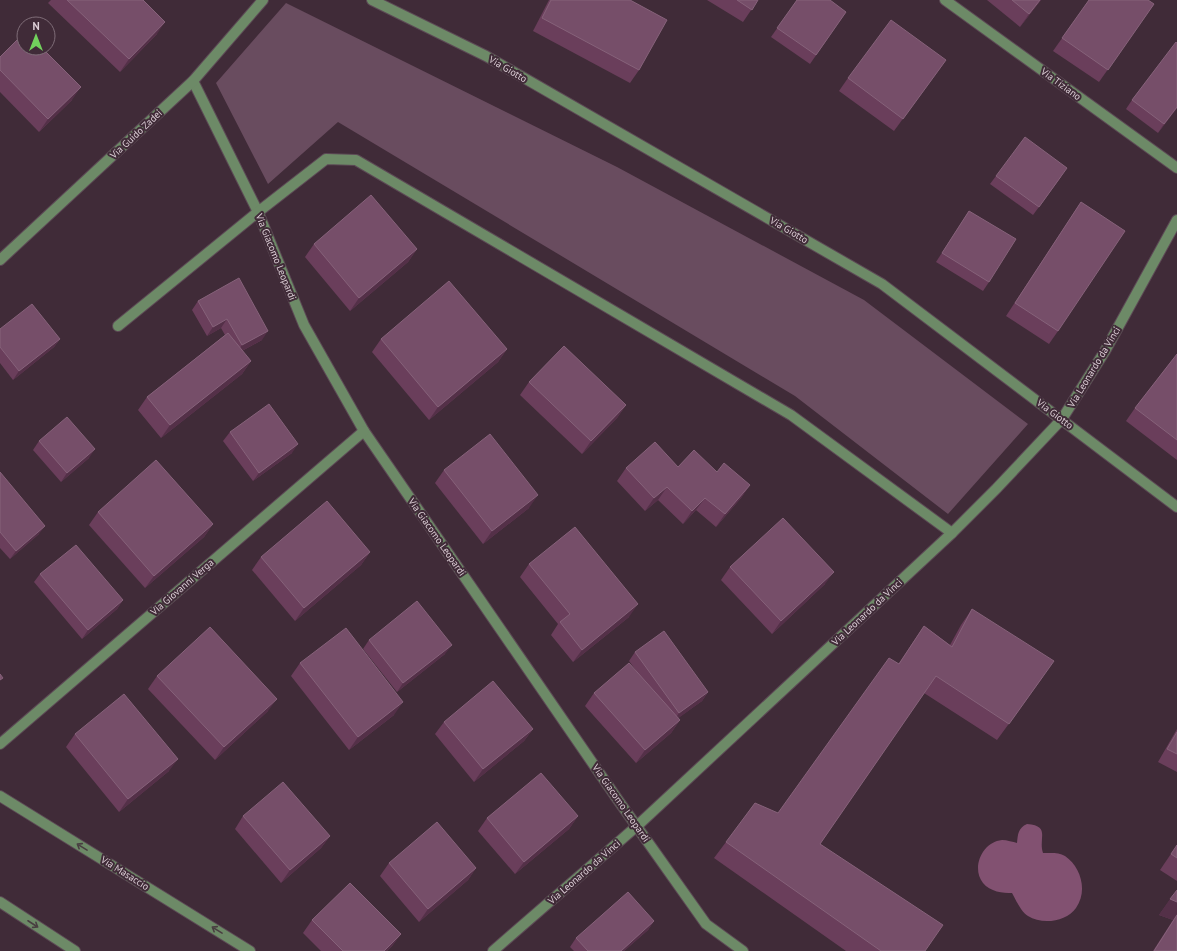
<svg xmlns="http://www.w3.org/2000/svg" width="1177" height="951" viewBox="0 0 1177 951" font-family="'PT Sans',sans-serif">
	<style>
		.green { fill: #694c5f }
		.water { fill: #825171 }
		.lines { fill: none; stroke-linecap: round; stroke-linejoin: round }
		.minor-casing { stroke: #5c4955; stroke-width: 12 }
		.minor { stroke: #6d8a67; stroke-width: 10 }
		.wall { fill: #6a3e5b }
		.shaded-wall { fill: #543048 }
		.building { fill: #764e69; stroke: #86627a }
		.oneway { stroke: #493e41 }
		.labels { text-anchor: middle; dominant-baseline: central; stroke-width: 4; stroke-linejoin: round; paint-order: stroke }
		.street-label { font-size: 10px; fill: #ddcfd7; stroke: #402b38 }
	</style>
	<rect width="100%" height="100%" fill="#402b38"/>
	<polygon class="green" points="286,3 617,167 864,300 1028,424 948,514 795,396 338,122 268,184 216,83"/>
	<path class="water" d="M1027,824c24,2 11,14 16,29 7,0 16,-1 22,3 16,11 23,35 11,52 -10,14 -34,17 -48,8 -7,-4 -12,-16 -16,-23 -9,0 -22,-1 -29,-10 -12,-15 -1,-41 19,-43 5,0 11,2 15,3 1,-9 1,-15 10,-19z"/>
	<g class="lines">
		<defs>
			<g id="minor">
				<polyline points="372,0 486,56 882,284 1177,507"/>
				<polyline points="945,0 1177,168"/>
				<polyline points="193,81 258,212 304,325 364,431 618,800 706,924 743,951"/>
				<polyline points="0,260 193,81 263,0"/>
				<polyline points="118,326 258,212 326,159 356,160 791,415 952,533"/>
				<polyline points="0,744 364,431"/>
				<polyline points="0,796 250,951"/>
				<polyline points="0,902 75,951"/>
				<polyline points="493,951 637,826 952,533 996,489 1062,419 1105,351 1177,220"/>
			</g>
		</defs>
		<use href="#minor" class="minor-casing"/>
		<use href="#minor" class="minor"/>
	</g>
	<g class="wall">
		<polygon points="51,0 143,0 157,34 120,72 48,3"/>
		<polygon points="549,0 630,0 639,70 630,83 533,31"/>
		<polygon points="707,0 758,0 743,22"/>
		<polygon points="797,0 846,12 810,64 771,37"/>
		<polygon points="987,0 1041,0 1020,27"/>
		<polygon points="1089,0 1154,4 1099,82 1053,51"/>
		<polygon points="1177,43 1177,108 1158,133 1126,109 1132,100"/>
		<polygon points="0,57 72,100 39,132 0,92"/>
		<polygon points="946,60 894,131 839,91 848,78"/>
		<polygon points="996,176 1061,177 1033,215 990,184"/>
		<polygon points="1081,202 1058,331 1049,344 1006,316"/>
		<polygon points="969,211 989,282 983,291 936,262"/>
		<polygon points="314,244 417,249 408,262 350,311 305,257"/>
		<polygon points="198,301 262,340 242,351 251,361 242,374 161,438 138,410 147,397 225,335 221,328 207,336 192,310"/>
		<polygon points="0,329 60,339 54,347 13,380 0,363"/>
		<polygon points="381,339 507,349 498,362 429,420 372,352"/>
		<polygon points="1177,354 1177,460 1126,421 1135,408"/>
		<polygon points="529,382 626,405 617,418 582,454 520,395"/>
		<polygon points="230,432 292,453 253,481 223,441"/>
		<polygon points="39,441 89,458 61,482 33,450"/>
		<polygon points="678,467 717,472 750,485 741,498 716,527 696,510 683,524 658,500 645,511 617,481 626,468"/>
		<polygon points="444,470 529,508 483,544 435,483"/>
		<polygon points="0,472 39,534 10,559 0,548"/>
		<polygon points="98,512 213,524 204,537 145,588 89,525"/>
		<polygon points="370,552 361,565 295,621 252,570 261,557"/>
		<polygon points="529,564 629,617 573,662 551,635 558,624 520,577"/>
		<polygon points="730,567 825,584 772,634 721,580"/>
		<polygon points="40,574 123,600 117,609 82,639 34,582"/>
		<polygon points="972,609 1043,677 997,740 924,693 820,844 925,951 846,951 714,858 726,842 778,813 899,663 924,626 950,645 961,625"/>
		<polygon points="369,640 445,654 397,692 363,649"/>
		<polygon points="635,652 708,692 702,701 678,718 680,720 671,733 636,763 585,706 594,693 637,672 629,661"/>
		<polygon points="300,663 394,715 349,750 291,676"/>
		<polygon points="157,676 268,711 215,760 148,689"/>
		<polygon points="444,722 533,729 524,741 474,782 435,734"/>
		<polygon points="1177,729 1177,772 1158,762"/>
		<polygon points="75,734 169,771 119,812 66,747"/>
		<polygon points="243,816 330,836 321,848 281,883 235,829"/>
		<polygon points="578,816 569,829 515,874 478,831 487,818"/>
		<polygon points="1177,845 1177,881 1160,870"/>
		<polygon points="389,863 476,868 468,880 419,922 380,876"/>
		<polygon points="1177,890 1177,951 1153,951 1173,920 1159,915"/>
		<polygon points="312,920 401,934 392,946 387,951 321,951 303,933"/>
		<polygon points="654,921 648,930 624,951 574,951 570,947 576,938"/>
	</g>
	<g class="shaded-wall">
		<polygon points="1040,0 1041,0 1020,27 1029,14"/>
		<polygon points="165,22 157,34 120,72 129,59"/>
		<polygon points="946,60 937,73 894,131 903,119"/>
		<polygon points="81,87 72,100 39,132 48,119"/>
		<polygon points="1177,107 1177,108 1158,133 1164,124"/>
		<polygon points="417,249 408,262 350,311 359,298"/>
		<polygon points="227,319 221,328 207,336 213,327"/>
		<polygon points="268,331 262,340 236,354 242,345"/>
		<polygon points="60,339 54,347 13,380 19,371"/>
		<polygon points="507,349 498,362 429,420 438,407"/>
		<polygon points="251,361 242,374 161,438 170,425"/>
		<polygon points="626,405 617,418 582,454 591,441"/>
		<polygon points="298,444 292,453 253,481 259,473"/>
		<polygon points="95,449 89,458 61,482 67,473"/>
		<polygon points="750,485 741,498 716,527 725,514"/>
		<polygon points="667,487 658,500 645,511 654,498"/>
		<polygon points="538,495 529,508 483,544 492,531"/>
		<polygon points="705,498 696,510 683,524 692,511"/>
		<polygon points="213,524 204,537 145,588 154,576"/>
		<polygon points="45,526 39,534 10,559 16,551"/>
		<polygon points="370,552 361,565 295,621 304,608"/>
		<polygon points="834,572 825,584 772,634 781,621"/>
		<polygon points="123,600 117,609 82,639 88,630"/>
		<polygon points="638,604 629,617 573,662 582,650"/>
		<polygon points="452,645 445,654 397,692 403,683"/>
		<polygon points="708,692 702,701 673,722 679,713"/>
		<polygon points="277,699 268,711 215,760 224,747"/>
		<polygon points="403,702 394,715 349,750 358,737"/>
		<polygon points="680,720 671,733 636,763 645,750"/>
		<polygon points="533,729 524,741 474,782 483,769"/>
		<polygon points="178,759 169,771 119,812 128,799"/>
		<polygon points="578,816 569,829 515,874 524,862"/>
		<polygon points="330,836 321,848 281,883 290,870"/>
		<polygon points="476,868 468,880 419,922 428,909"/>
		<polygon points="1170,899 1177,902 1177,914 1173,920 1159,915"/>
		<polygon points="654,921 648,930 624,951 621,951"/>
		<polygon points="401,934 392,946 387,951 384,951"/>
	</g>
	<g class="building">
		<polygon points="67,0 143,0 165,22 129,59"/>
		<polygon points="551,0 630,0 667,20 639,70 542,18"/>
		<polygon points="737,0 758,0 752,10"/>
		<polygon points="797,0 830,0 846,12 816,55 777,28"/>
		<polygon points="1012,0 1040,0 1029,14"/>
		<polygon points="1089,0 1148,0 1154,4 1108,70 1062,38"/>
		<polygon points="891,20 946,60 903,119 848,78"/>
		<polygon points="24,33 24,48 42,48 81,87 48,119 0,70 0,57"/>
		<polygon points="1176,42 1177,43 1177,107 1164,124 1132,100"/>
		<polygon points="1025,137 1067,168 1039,207 996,176"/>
		<polygon points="371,195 417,249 359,298 314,244"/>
		<polygon points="1081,202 1125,231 1058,331 1015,303"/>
		<polygon points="969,211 1016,239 989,282 942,253"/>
		<polygon points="239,278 268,331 242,345 227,319 213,327 198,301"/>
		<polygon points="449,281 507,349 438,407 381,339"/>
		<polygon points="32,304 60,339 19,371 0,347 0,329"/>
		<polygon points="228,333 251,361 170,425 147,397"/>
		<polygon points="564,346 626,405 591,441 529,382"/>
		<polygon points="1177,354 1177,440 1135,408"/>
		<polygon points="269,404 298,444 259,473 230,432"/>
		<polygon points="67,417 95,449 67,473 39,441"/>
		<polygon points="490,434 538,495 492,531 444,470"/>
		<polygon points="655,442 678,467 694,450 717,472 724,463 750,485 725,514 705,498 692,511 667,487 654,498 626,468"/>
		<polygon points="156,460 213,524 154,576 98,512"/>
		<polygon points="0,472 45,526 16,551 0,532"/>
		<polygon points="327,501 370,552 304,608 261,557"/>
		<polygon points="783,518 834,572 781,621 730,567"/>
		<polygon points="575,527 638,604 582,650 560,622 570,614 529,564"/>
		<polygon points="76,545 123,600 88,630 40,574"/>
		<polygon points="417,601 452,645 403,683 369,640"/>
		<polygon points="972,609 1054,661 1009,724 936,676 820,844 943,925 925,951 881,951 726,842 755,803 778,813 889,658 899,664 924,626 952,647"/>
		<polygon points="210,627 277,699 224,747 157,676"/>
		<polygon points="346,628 403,702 358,737 300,663"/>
		<polygon points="664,631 708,692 679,713 635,652"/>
		<polygon points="629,663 680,720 645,750 594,693"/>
		<polygon points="0,674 3,678 0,680"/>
		<polygon points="493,681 533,729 483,769 444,722"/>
		<polygon points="124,694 178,759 128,799 75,734"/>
		<polygon points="1177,732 1177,754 1167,749"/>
		<polygon points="541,773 578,816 524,862 487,818"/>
		<polygon points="283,782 330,836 290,870 243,816"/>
		<polygon points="437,822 476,868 428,909 389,863"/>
		<polygon points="1177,845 1177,858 1171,854"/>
		<polygon points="350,883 401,934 384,951 343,951 312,920"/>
		<polygon points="1177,890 1177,902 1170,899"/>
		<polygon points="628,892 654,921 621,951 588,951 576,938"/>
		<polygon points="1177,915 1177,951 1154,951"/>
	</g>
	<defs><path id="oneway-shaft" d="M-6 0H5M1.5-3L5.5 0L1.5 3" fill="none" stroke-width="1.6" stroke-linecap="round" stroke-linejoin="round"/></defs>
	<g class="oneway">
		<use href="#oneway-shaft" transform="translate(82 847) rotate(-148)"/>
		<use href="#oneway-shaft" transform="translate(33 924) rotate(33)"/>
		<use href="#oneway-shaft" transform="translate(217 930) rotate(-148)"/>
	</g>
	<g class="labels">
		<g class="street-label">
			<text transform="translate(508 69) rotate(30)">Via Giotto</text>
			<text transform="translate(1061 84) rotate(36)">Via Tiziano</text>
			<text transform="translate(136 134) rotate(-43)">Via Guido Zadei</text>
			<text transform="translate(789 230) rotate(30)">Via Giotto</text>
			<text transform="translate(276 257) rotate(68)">Via Giacomo Leopardi</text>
			<text transform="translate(1094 367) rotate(-59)">Via Leonardo da Vinci</text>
			<text transform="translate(1055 414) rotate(37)">Via Giotto</text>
			<text transform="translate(437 537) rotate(55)">Via Giacomo Leopardi</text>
			<text transform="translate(182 587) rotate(-41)">Via Giovanni Verga</text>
			<text transform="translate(867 612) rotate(-43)">Via Leonardo da Vinci</text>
			<text transform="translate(621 803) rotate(55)">Via Giacomo Leopardi</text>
			<text transform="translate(584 872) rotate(-41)">Via Leonardo da Vinci</text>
			<text transform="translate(125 873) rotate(32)">Via Masaccio</text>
		</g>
	</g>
	<g transform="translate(36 36)"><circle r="19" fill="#402b38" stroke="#7f6d78"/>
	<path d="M0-3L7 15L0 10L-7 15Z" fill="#72d25d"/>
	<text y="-6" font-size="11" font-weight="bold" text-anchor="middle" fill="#ddcfd7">N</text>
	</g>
</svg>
